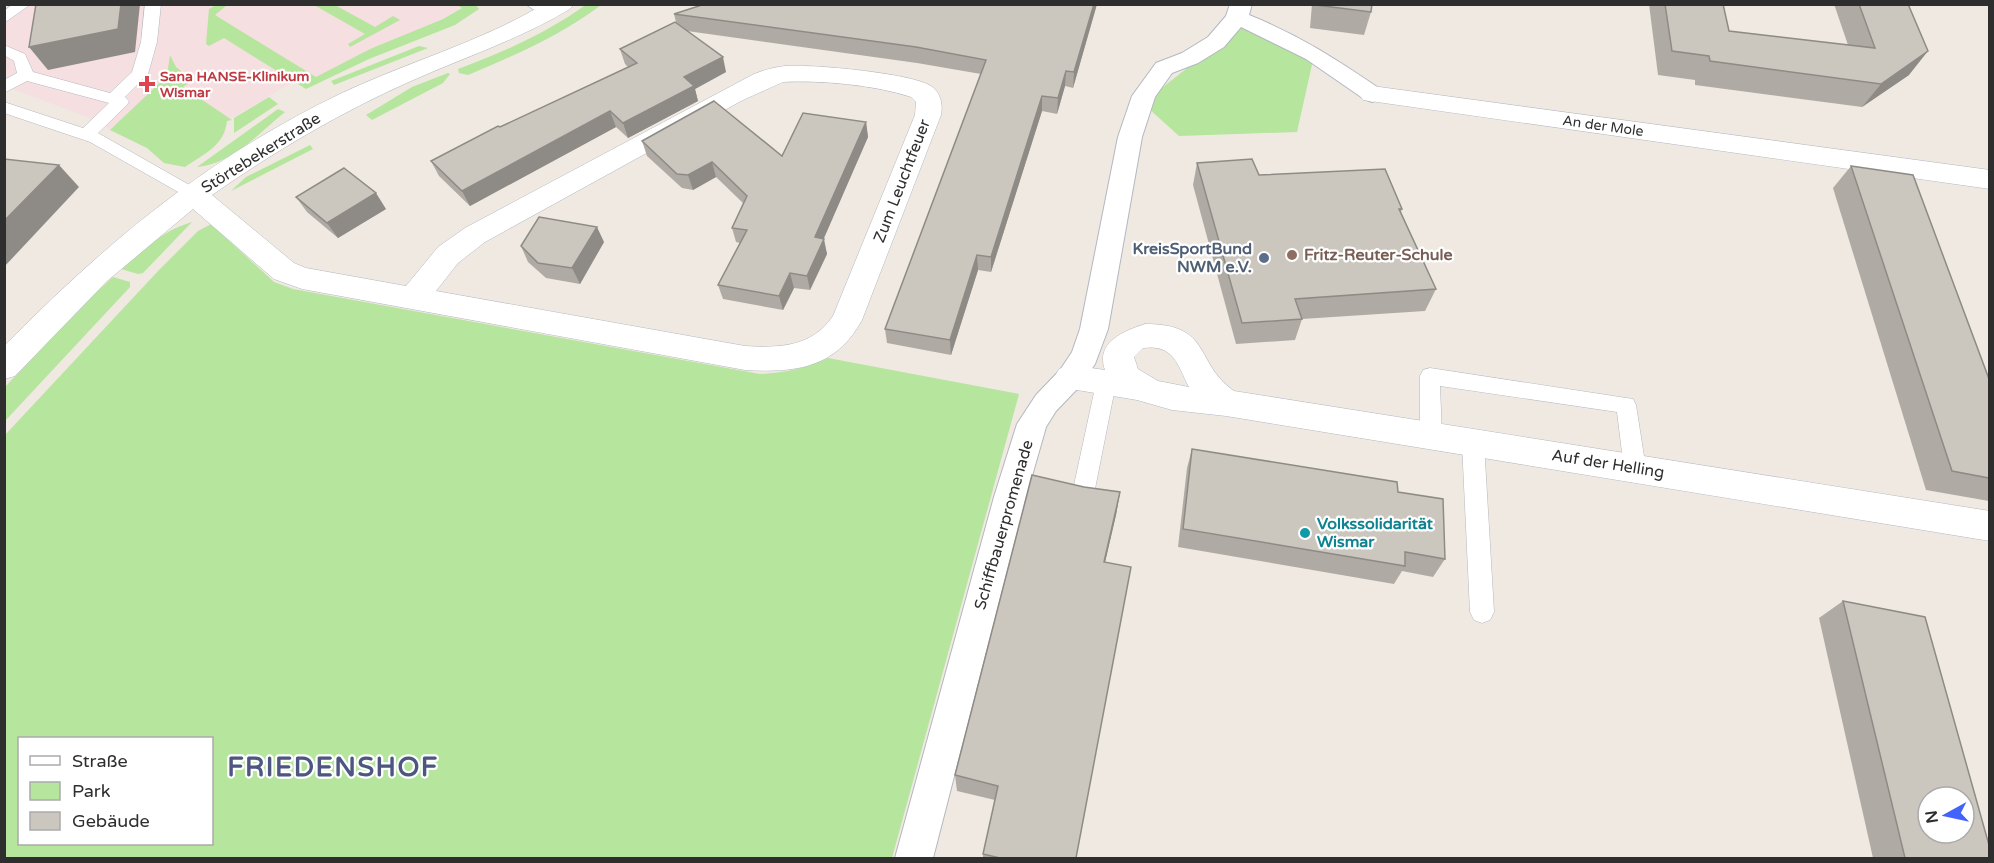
<svg xmlns="http://www.w3.org/2000/svg" width="1994" height="863" viewBox="0 0 1994 863" font-family="'Varela Round',sans-serif">
	<style>
		.medical { fill: #f5dfe0 }
		.green { fill: #b6e59e; fill-rule: evenodd }
		.lines { fill: none; stroke-linecap: round; stroke-linejoin: round }
		.service-casing { stroke: #b4b7c1; stroke-width: 1 }
		.pedestrian-casing { stroke: #b4b7c1; stroke-width: 2 }
		.minor-casing { stroke: #b4b7c1; stroke-width: 1 }
		.service { fill: #fff; fill-rule: evenodd }
		.pedestrian { fill: #fff; fill-rule: evenodd }
		.minor { fill: #fff; fill-rule: evenodd }
		.wall { fill: #afaba4 }
		.shaded-wall { fill: #8e8b86 }
		.building { fill: #cbc7bf; stroke: #8e8b86; stroke-width: 1.5; fill-rule: evenodd }
		.health-dot { fill: #e0444e; stroke: #fff; stroke-width: 2 }
		.education-dot { fill: #8d6e63; stroke: #fff; stroke-width: 2 }
		.service-dot { fill: #5c6f8a; stroke: #fff; stroke-width: 2 }
		.culture-dot { fill: #0f9aa8; stroke: #fff; stroke-width: 2 }
		.labels { text-anchor: middle; dominant-baseline: central; stroke-width: 4.5; stroke-linejoin: round; paint-order: stroke }
		.far-health-label { font-size: 14px; font-weight: bold; fill: #be3a42; stroke: #fff; text-anchor: start }
		.far-street-label { font-size: 14px; fill: #2e2e2e; stroke: #fff }
		.street-label { font-size: 16px; fill: #2e2e2e; stroke: #fff }
		.service-label { font-size: 16px; font-weight: bold; fill: #4e5e75; stroke: #fff; text-anchor: end }
		.education-label { font-size: 16px; font-weight: bold; fill: #785e54; stroke: #fff; text-anchor: start }
		.culture-label { font-size: 16px; font-weight: bold; fill: #0d838f; stroke: #fff; text-anchor: start }
		.near-district-label { font-size: 27px; font-weight: bold; letter-spacing: 1.5px; fill: #4d5680; stroke: #fff }
	</style>
	<rect width="100%" height="100%" fill="#efe9e1"/>
	<polygon class="medical" points="5,5 486,5 462,7 443,19 370,49 316,77 294,81 227,121 225,134 218,143 185,167 164,163 147,148 110,130 100,122 5,86"/>
	<g class="green">
		<polygon points="218,4 227,5 215,15 316,77 370,49 443,19 462,8 457,5 476,5 479,9 455,25 369,59 306,89 224,38 209,46 206,44 209,9"/>
		<path d="M587,4l14,1c-41,31 -86,50 -133,70l-9,-2 -1,-4c45,-17 89,-36 129,-65z"/>
		<polygon points="314,5 335,5 375,27 393,16 400,20 350,47 348,44 365,34"/>
		<polygon points="1243,24 1313,60 1297,132 1179,136 1148,108 1158,91"/>
		<polygon points="419,46 428,48 334,85 331,81"/>
		<path d="M170,55l6,12 17,13 -10,7 49,33 -5,1c-3,25 -23,33 -42,46l-21,-4 -17,-15 -37,-18 57,-54z"/>
		<polygon points="448,73 450,74 443,83 372,120 366,115 412,87"/>
		<polygon points="269,97 278,104 234,133 234,118"/>
		<path d="M278,109l7,3c-26,21 -53,52 -88,55z"/>
		<polygon points="310,145 313,149 231,191 246,177"/>
		<path d="M192,222l-49,51 -5,1 -17,-5c22,-20 43,-39 71,-47z"/>
		<path d="M211,224l63,58 19,7 467,85c25,-1 45,-6 68,-16l191,36 -127,464h-887v-423l154,-165 39,-39zM20,738h192v106h-192z"/>
		<polygon points="113,277 130,282 130,287 5,421 5,387 83,304"/>
	</g>
	<g class="lines">
		<defs>
			<g id="service">
				<polygon points="13,4 31,4 4,23 4,11"/>
				<polygon points="145,4 161,4 157,42 148,74 125,97 129,101 127,105 98,133 200,191 203,195 200,199 194,201 90,142 4,113 4,102 83,128 109,103 27,81 4,93 4,80 17,73 14,61 4,55 4,45 25,54 33,72 110,93 132,72 141,42"/>
				<polygon points="525,4 544,4 557,13 554,16 544,16"/>
				<polygon points="1430,368 1633,399 1636,405 1646,469 1643,475 1635,478 1627,475 1624,469 1617,412 1440,386 1442,436 1438,442 1431,445 1424,442 1420,436 1420,376 1423,370"/>
				<polygon points="1106,375 1113,377 1116,383 1093,499 1090,506 1082,508 1074,506 1071,499 1096,383 1099,377"/>
				<polygon points="1473,434 1480,437 1484,443 1494,612 1490,620 1482,623 1474,620 1470,612 1462,443 1466,437"/>
			</g>
			<path id="pedestrian" d="M1230,4h22l-3,11c50,20 87,44 131,74l4,5 -4,5 -8,3 -8,-3 -58,-40 -65,-32 -17,20 -26,16 -26,10 -17,24 -13,40 -34,192 -13,35 -15,22 -24,25 -10,16 -20,70 -93,361h-38l99,-361 23,-73 19,-29 24,-25 12,-18 8,-23 38,-192 14,-41 24,-33 26,-10 26,-16 18,-21z"/>
			<g id="minor">
				<path d="M544,4h30l-4,5c-50,30 -105,48 -159,72 -70,31 -136,70 -199,114l82,68 12,5 100,18 32,-39 27,-19 289,-154c10,-4 21,-7 31,-8 26,-2 126,7 146,20 10,7 12,18 10,29l-79,205c-26,48 -66,53 -117,50l-443,-81 -28,-10 -81,-70 -86,72 -92,95 -11,3v-33c103,-104 203,-188 336,-252 67,-32 141,-52 204,-90zM783,82c38,-2 92,3 128,15l5,5 -1,13 -82,201c-21,31 -53,32 -88,30l-309,-55 22,-28 27,-21 256,-141z"/>
				<polygon points="1372,86 1990,170 1990,189 1363,100 1359,94 1363,88"/>
				<path d="M1145,324c68,0 48,38 89,67l756,120v30l-764,-125 -54,-6 -35,-10 -78,-13 -5,-9 5,-9 11,-4 35,5c-10,-28 19,-39 40,-46zM1143,348c31,-4 34,16 46,39l-31,-6 -20,-12 -4,-12z"/>
			</g>
		</defs>
		<use href="#service" class="service-casing"/>
		<use href="#pedestrian" class="pedestrian-casing"/>
		<use href="#minor" class="minor-casing"/>
		<use href="#service" class="service"/>
		<use href="#pedestrian" class="pedestrian"/>
		<use href="#minor" class="minor"/>
	</g>
	<g class="wall">
		<polygon points="705,4 1097,4 1073,88 1065,86 1057,114 1042,111 991,272 978,270 951,355 887,343 885,329 981,74 917,63 687,31 726,72 695,89 698,101 628,138 616,127 470,206 439,176 431,161 628,67 625,64 620,49 676,22 674,14"/>
		<polygon points="1312,4 1372,4 1371,12 1364,35 1310,28"/>
		<polygon points="1649,4 1723,4 1729,31 1848,45 1834,4 1908,4 1909,75 1862,107 1695,85 1695,80 1658,75"/>
		<polygon points="866,122 868,137 823,239 827,254 810,290 794,288 783,310 723,299 718,285 740,243 736,242 732,228 743,203 716,177 693,190 682,188 647,156 642,141 782,156"/>
		<polygon points="1197,163 1259,175 1402,209 1401,212 1436,289 1425,311 1302,319 1295,340 1236,344 1193,185"/>
		<polygon points="1851,166 1989,379 1989,501 1926,490 1833,188"/>
		<polygon points="296,197 386,209 338,238 307,212"/>
		<polygon points="604,242 580,284 546,278 528,262 521,246"/>
		<polygon points="1192,449 1398,492 1445,559 1433,577 1402,571 1394,584 1178,547 1187,468"/>
		<polygon points="1084,487 1120,492 1116,515 1105,562 1076,858 983,858 983,854 995,800 957,791 955,775"/>
		<polygon points="1843,601 1989,858 1873,858 1819,618"/>
	</g>
	<g class="shaded-wall">
		<polygon points="121,4 140,4 135,52 48,70 29,47"/>
		<polygon points="1094,4 1097,4 1073,88 1074,72"/>
		<polygon points="1928,51 1909,75 1862,107 1881,84"/>
		<polygon points="723,57 726,72 695,89 698,101 628,138 623,123 684,77"/>
		<polygon points="1066,71 1065,86 1057,114 1058,98"/>
		<polygon points="1042,96 1042,111 991,272 991,257"/>
		<polygon points="610,111 616,127 470,206 462,191"/>
		<polygon points="866,122 868,137 818,252 815,237"/>
		<polygon points="712,162 716,177 693,190 688,175"/>
		<polygon points="59,165 79,187 4,267 4,221"/>
		<polygon points="376,193 386,209 338,238 327,223"/>
		<polygon points="597,227 604,242 580,284 572,268"/>
		<polygon points="824,239 827,254 810,290 807,276"/>
		<polygon points="977,255 978,270 951,355 950,340"/>
		<polygon points="790,273 794,288 783,310 779,296"/>
		<polygon points="1120,492 1116,515 1100,584 1104,562"/>
	</g>
	<g class="building">
		<polygon points="36,4 121,4 118,29 29,47"/>
		<polygon points="705,4 1094,4 1074,72 1066,71 1058,98 1042,96 991,257 977,255 950,340 885,329 986,60 916,47 674,14"/>
		<polygon points="1316,4 1372,4 1371,12 1316,5"/>
		<polygon points="1665,4 1723,4 1729,31 1875,48 1859,4 1908,4 1928,51 1881,84 1710,61 1709,56 1672,51"/>
		<polygon points="675,22 723,57 684,77 694,86 623,123 610,111 462,191 431,161 498,126 500,127 637,63 620,49"/>
		<polygon points="714,101 782,156 803,113 866,122 815,237 824,239 807,276 790,273 779,296 718,285 747,230 732,228 747,196 712,162 688,175 677,174 642,141"/>
		<polygon points="4,159 59,165 4,221"/>
		<polygon points="1252,159 1259,175 1385,169 1402,209 1399,209 1436,289 1295,299 1302,319 1242,323 1197,163"/>
		<polygon points="1851,166 1913,175 1989,379 1989,478 1952,471"/>
		<polygon points="344,168 376,193 327,223 296,197"/>
		<polygon points="539,217 597,227 572,268 538,263 521,246"/>
		<polygon points="1192,449 1397,482 1398,492 1443,499 1445,559 1405,552 1405,566 1183,529"/>
		<polygon points="1032,475 1084,487 1120,492 1104,562 1131,567 1076,858 1000,858 983,854 998,786 955,775"/>
		<path d="M1843,601l82,16 64,228v13h-84zM1928,797h36v36h-36z"/>
	</g>
	<path class="health-dot" d="M144 75h6v6h6v6h-6v6h-6v-6h-6v-6h6z"/>
	<circle class="education-dot" cx="1292" cy="255" r="6"/>
	<circle class="service-dot" cx="1264" cy="258" r="6"/>
	<circle class="culture-dot" cx="1305" cy="533" r="6"/>
	<g class="labels">
		<g class="far-health-label">
			<text x="160" y="76">Sana HANSE-Klinikum<tspan x="160" dy="16">Wismar</tspan></text>
		</g>
		<g class="far-street-label">
			<text transform="translate(1603 126) rotate(8)">An der Mole</text>
		</g>
		<g class="street-label">
			<text transform="translate(261 153) rotate(-32)">Störtebekerstraße</text>
			<text transform="translate(902 181) rotate(-69)">Zum Leuchtfeuer</text>
			<text transform="translate(1608 464) rotate(9)">Auf der Helling</text>
			<text transform="translate(1004 525) rotate(-74)">Schiffbauerpromenade</text>
		</g>
		<g class="service-label">
			<text x="1252" y="249">KreisSportBund<tspan x="1252" dy="18">NWM e.V.</tspan></text>
		</g>
		<g class="education-label">
			<text x="1304" y="255">Fritz-Reuter-Schule</text>
		</g>
		<g class="culture-label">
			<text x="1317" y="524">Volkssolidarität<tspan x="1317" dy="18">Wismar</tspan></text>
		</g>
		<g class="near-district-label">
			<text x="333" y="767">FRIEDENSHOF</text>
		</g>
	</g>
	<rect width="1994" height="863" fill="none" stroke="#2e2e2e" stroke-width="12"/>
	<rect x="18" y="737" width="195" height="108" fill="#ffffff" stroke="#ababab" stroke-width="1.5"/>
	<rect x="30" y="756" width="30" height="9" fill="#ffffff" stroke="#ababab" stroke-width="1.5"/>
	<text x="72" y="767" font-size="18" fill="#2e2e2e">Straße</text>
	<rect x="30" y="782" width="30" height="18" fill="#b6e59e" stroke="#ababab" stroke-width="1.5"/>
	<text x="72" y="797" font-size="18" fill="#2e2e2e">Park</text>
	<rect x="30" y="812" width="30" height="18" fill="#cbc7bf" stroke="#ababab" stroke-width="1.5"/>
	<text x="72" y="827" font-size="18" fill="#2e2e2e">Gebäude</text>
	<g transform="translate(1946 815) rotate(262)"><circle r="28" fill="#ffffff" stroke="#ababab" stroke-width="1.5"/>
	<path d="M0-4.5L10 22L0 15L-10 22Z" fill="#4264fb"/>
	<text y="-9" font-size="16" font-weight="bold" text-anchor="middle" fill="#2e2e2e">N</text>
	</g>
</svg>
